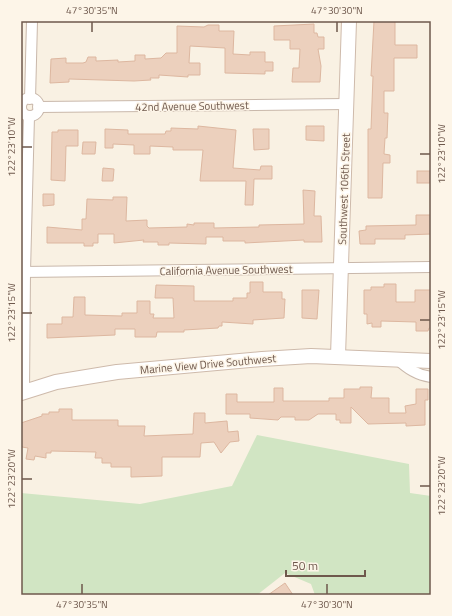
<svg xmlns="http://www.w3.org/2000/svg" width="452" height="616" viewBox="0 0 452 616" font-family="'Titillium Web',sans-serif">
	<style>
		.green { fill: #d1e5c3 }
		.building { fill: #ecd0bd; stroke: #ddb7a0 }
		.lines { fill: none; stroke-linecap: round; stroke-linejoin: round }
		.street-casing { stroke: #c9b8ab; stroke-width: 12 }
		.secondary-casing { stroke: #cebaab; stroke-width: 16 }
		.street { stroke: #fff; stroke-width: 10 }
		.secondary { stroke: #fff; stroke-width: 14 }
		.ticks { fill: none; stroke: #6e584c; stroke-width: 1.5 }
		.labels { text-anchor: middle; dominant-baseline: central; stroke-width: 3; stroke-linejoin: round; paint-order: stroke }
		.street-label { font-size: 11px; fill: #6e584c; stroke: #fdf5e8 }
		.neatline { fill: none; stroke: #6e584c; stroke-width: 1.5 }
		.ticks-label { font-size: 10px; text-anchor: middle; fill: #6e584c }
	</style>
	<rect width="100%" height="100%" fill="#f9f1e3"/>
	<polygon class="green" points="257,435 409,464 410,493 431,496 431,595 315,595 311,584 285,573 257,595 21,595 21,493 140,504 232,486"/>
	<g class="building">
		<polygon points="374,21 395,21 395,45 417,45 417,58 394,58 394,91 384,91 384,113 388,113 387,138 385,138 384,154 390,155 390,163 383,163 382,198 368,198 368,129 371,129 373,76 371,76"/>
		<polygon points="314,24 314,33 317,33 318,37 324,37 324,49 318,49 321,66 320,82 292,82 293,68 299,68 300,49 290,49 290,40 274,40 274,26"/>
		<polygon points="208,25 219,25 219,31 234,31 233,54 250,55 250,52 265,52 265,62 273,62 273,71 265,71 265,74 225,73 225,48 190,46 189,63 200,63 200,75 188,75 188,77 159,75 159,78 150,78 151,80 134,81 69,79 69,82 50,83 51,59 66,58 66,63 83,63 86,62 88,57 96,57 96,61 118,60 118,62 135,61 135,55 145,55 145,59 161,58 166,53 177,53 177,26 204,27"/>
		<polygon points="198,126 236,130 233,168 260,170 261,166 272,166 272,179 254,179 253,205 245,205 246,181 200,181 203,150 173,150 173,147 150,146 150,154 134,154 134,145 113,144 113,148 105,148 105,129 128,130 128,134 165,134 166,131 171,131 171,128 198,129"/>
		<polygon points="306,126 324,126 324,141 306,140"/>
		<polygon points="253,129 269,129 269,149 254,150"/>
		<polygon points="58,130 78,130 78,146 66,146 65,181 51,180 52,132 58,132"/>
		<polygon points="83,142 96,142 95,154 82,154"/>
		<polygon points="103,168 114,169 113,181 102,181"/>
		<rect x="417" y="171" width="13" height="12"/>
		<polygon points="303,190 315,191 314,216 321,216 322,242 304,242 304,240 245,243 245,241 223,241 223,237 206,237 206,244 169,243 169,245 158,245 158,242 143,242 144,240 114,243 114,234 98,234 98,243 93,243 93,246 84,246 84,243 47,243 47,227 82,230 82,219 86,219 87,199 113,200 113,197 127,197 126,221 147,220 147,226 149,228 187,227 187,224 194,225 194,223 214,223 214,228 259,227 259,225 304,224"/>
		<polygon points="43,194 54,194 54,205 43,206"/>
		<polygon points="416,215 431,215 431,234 405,235 405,239 375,239 375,244 360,244 359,231 366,230 366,226 416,225"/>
		<polygon points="250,282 263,282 263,292 282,292 282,299 285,299 284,318 253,320 253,324 222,322 222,326 219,326 218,328 184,330 184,332 157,332 156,337 135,337 135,329 115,329 115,335 47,338 47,324 62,324 62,317 73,317 74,297 85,297 85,315 122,316 122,313 137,313 137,301 150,301 150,314 154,314 153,318 174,318 173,298 155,298 156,285 194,286 194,301 233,301 233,298 247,298 247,293 250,293"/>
		<polygon points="384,284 396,284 396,302 415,302 415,290 431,290 431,328 429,328 428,331 416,331 416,322 381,321 381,327 372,327 372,323 367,324 367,314 364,314 364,290 371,290 371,287 384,287"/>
		<polygon points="302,290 319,290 317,319 302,318"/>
		<polygon points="360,387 372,387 371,398 389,398 389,413 406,413 405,406 416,404 416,389 428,389 428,400 425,400 425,425 406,426 406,423 368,424 351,407 351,423 340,423 340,420 336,420 336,414 318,414 309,420 295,420 295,417 281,417 278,420 250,418 250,414 226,414 226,394 237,394 237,402 274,402 274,388 283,388 283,401 329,401 329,398 344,398 344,389 360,389"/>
		<polygon points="59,409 72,409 72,420 118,420 118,426 145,426 144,436 193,434 194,413 205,413 205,423 227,421 228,432 238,431 239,441 230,442 221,453 214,442 201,443 200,457 162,457 162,476 131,477 131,467 111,467 111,463 102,463 102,458 95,458 96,452 51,451 51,453 46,453 46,458 35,456 34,460 26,459 28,448 22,447 21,444 21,423 42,416 42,414 49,414 49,412 59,412"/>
		<polygon points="285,583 293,595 268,595"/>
	</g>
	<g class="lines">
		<defs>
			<g id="street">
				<circle cx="30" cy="107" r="9"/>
				<polyline points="30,99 32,21"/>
				<polyline points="38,107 347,104"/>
				<polyline points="21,272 431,267"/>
				<path d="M397,359c11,10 20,16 34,18"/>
				<polyline points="24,391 25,272 29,116"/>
			</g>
			<g id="secondary">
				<polyline points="338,356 349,21"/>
				<polyline points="21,393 56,382 117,372 262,359 311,356 431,361"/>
			</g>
		</defs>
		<use href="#street" class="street-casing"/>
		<use href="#secondary" class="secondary-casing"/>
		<use href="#street" class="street"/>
		<use href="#secondary" class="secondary"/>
	</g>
	<path class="ticks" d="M92,32v-10M337,32v-10M22,147h10M420,154h10M22,313h10M420,320h10M22,479h10M420,486h10M82,594v-10M327,594v-10"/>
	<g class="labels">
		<g class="street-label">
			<text transform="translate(192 106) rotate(-1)">42nd Avenue Southwest</text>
			<text transform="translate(344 189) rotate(-88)">Southwest 106th Street</text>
			<text transform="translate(226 270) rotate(-1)">California Avenue Southwest</text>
			<text transform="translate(208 364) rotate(-5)">Marine View Drive Southwest</text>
		</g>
	</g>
	<rect width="452" height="616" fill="none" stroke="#fdf5e8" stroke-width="44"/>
	<path d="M286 570v6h79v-6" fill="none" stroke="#6e584c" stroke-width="2"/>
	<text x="292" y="570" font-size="12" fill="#6e584c" stroke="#fdf5e8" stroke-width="3" paint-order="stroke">50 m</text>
	<rect x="22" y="22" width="408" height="572" class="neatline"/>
	<g class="ticks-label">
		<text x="92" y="14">47°30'35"N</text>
		<text x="337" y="14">47°30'30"N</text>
		<text transform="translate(11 147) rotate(-90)" y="4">122°23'10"W</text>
		<text transform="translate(441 154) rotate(-90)" y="4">122°23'10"W</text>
		<text transform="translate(11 313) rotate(-90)" y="4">122°23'15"W</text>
		<text transform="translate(441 320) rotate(-90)" y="4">122°23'15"W</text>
		<text transform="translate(11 479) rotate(-90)" y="4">122°23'20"W</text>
		<text transform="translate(441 486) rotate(-90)" y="4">122°23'20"W</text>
		<text x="82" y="608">47°30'35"N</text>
		<text x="327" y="608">47°30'30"N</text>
	</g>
</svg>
